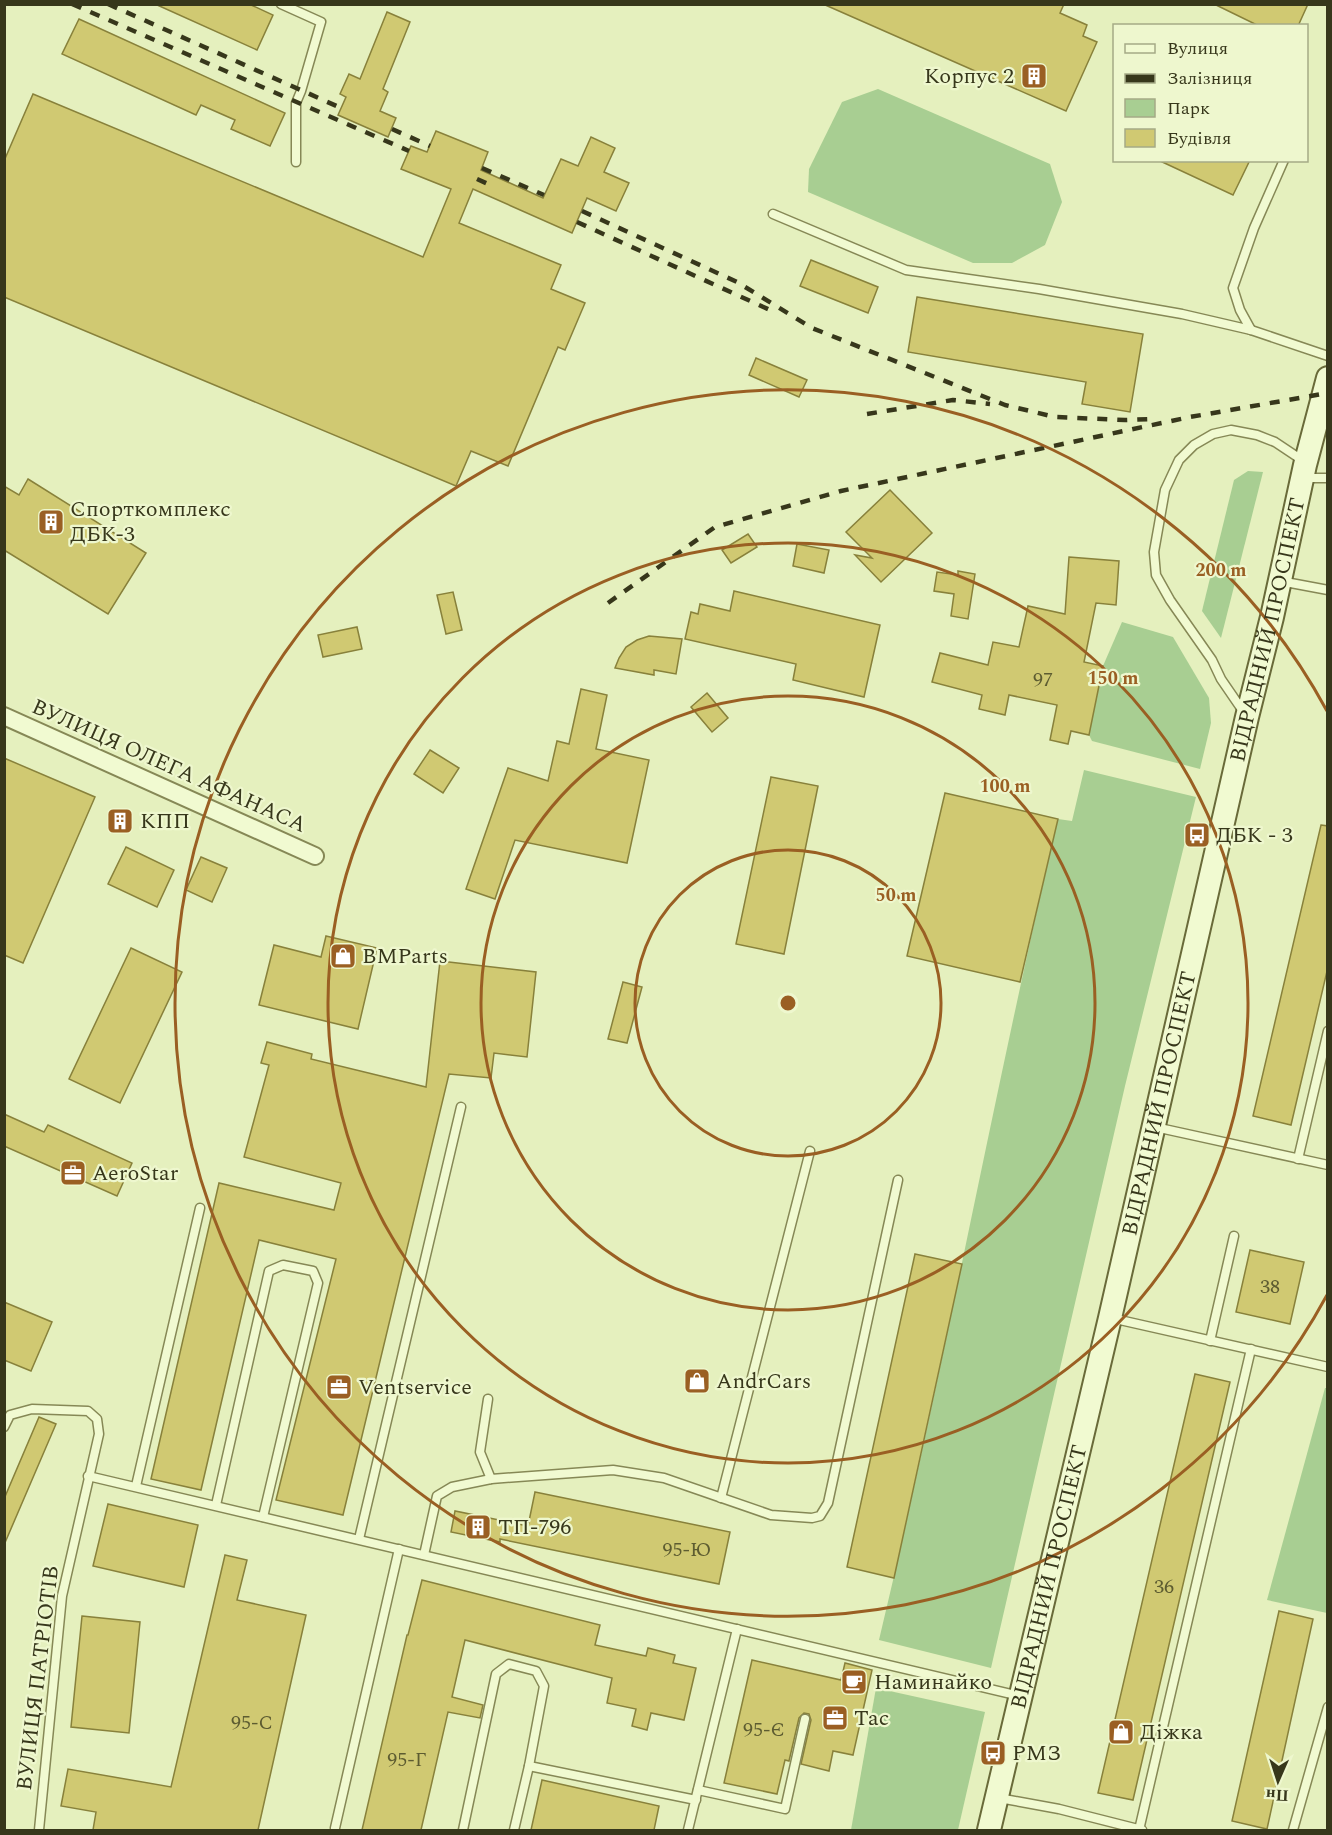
<svg xmlns="http://www.w3.org/2000/svg" width="1332" height="1835" viewBox="0 0 1332 1835" font-family="Spectral,serif">
	<style>
		.green { fill: #a8ce92 }
		.building { fill: #d0c972; stroke: #88813b; stroke-width: 1.5 }
		.lines { fill: none; stroke-linecap: round; stroke-linejoin: round }
		.lane-casing { stroke: #868856; stroke-width: 11 }
		.street-casing { stroke: #868856; stroke-width: 20 }
		.secondary-casing { stroke: #696a39; stroke-width: 26 }
		.lane { stroke: #f1fad1; stroke-width: 8 }
		.street { stroke: #f1fad1; stroke-width: 16 }
		.secondary { stroke: #f1fad1; stroke-width: 22 }
		.rail { stroke: #37371b; stroke-width: 4.5; stroke-dasharray: 10 10; stroke-linecap: butt }
		.ring { fill: none; stroke: #9a5f23; stroke-width: 3 }
		.labels { text-anchor: middle; dominant-baseline: central; stroke-width: 4.5; stroke-linejoin: round; paint-order: stroke }
		.number-label { font-size: 20px; fill: #5d5c31 }
		.poi-label { font-size: 22px; fill: #37371b; stroke: #eef7ce; text-anchor: start }
		.street-label { font-size: 22px; fill: #37371b; stroke: #eef7ce }
		.centre { fill: #9a5f23; stroke: #eef7ce; stroke-width: 3 }
		.ring-label { font-size: 18px; text-anchor: middle; font-weight: bold; fill: #9a5f23; stroke: #eef7ce; stroke-width: 4.5; stroke-linejoin: round; paint-order: stroke }
	</style>
	<rect width="100%" height="100%" fill="#e5f0be"/>
	<g class="green">
		<polygon points="878,89 1050,164 1062,202 1045,245 1012,263 973,263 808,192 809,169 842,102"/>
		<polygon points="1248,471 1263,472 1221,638 1202,611 1234,480"/>
		<polygon points="1122,622 1173,637 1209,698 1211,723 1200,769 1092,741 1089,735 1103,666"/>
		<path d="M1084,770l112,27 -71,289 -134,582 -112,-28c65,-272 115,-548 179,-821l14,2z"/>
		<polygon points="1325,1388 1328,1388 1327,1613 1267,1600"/>
		<polygon points="876,1688 985,1712 958,1830 851,1830"/>
	</g>
	<g class="building">
		<polygon points="155,4 249,4 273,15 257,50"/>
		<polygon points="823,4 1064,4 1060,13 1087,25 1083,36 1097,42 1066,111"/>
		<polygon points="1214,4 1308,4 1298,26 1259,26"/>
		<polygon points="387,12 410,22 383,89 388,92 380,111 396,118 388,137 338,115 346,97 340,94 349,74 360,79"/>
		<polygon points="79,19 285,113 270,146 231,129 235,120 201,105 196,115 62,54"/>
		<polygon points="33,94 423,257 451,189 401,169 411,146 427,152 436,131 488,152 481,170 543,198 561,159 578,166 591,137 615,148 604,172 629,183 616,211 587,198 572,233 473,189 459,223 561,265 551,289 585,303 565,350 558,347 508,466 471,451 456,486 4,297 4,161"/>
		<polygon points="1158,160 1250,160 1233,195"/>
		<polygon points="811,260 878,287 868,313 800,286"/>
		<polygon points="917,297 1143,334 1130,412 1082,404 1086,382 908,352"/>
		<polygon points="756,358 807,380 799,397 749,375"/>
		<polygon points="28,479 146,553 108,614 4,550 4,486 19,495"/>
		<polygon points="890,490 932,533 881,582 855,555 872,558 846,532"/>
		<polygon points="748,534 757,547 731,563 722,550"/>
		<polygon points="797,544 829,550 824,573 793,566"/>
		<polygon points="1069,557 1119,561 1116,605 1096,603 1084,662 1103,666 1089,735 1071,731 1068,744 1050,740 1057,705 1009,695 1005,715 979,709 982,695 932,682 940,653 988,665 993,642 1019,647 1028,606 1065,614"/>
		<polygon points="958,571 975,574 968,619 951,616 954,594 934,591 937,572 958,575"/>
		<polygon points="734,591 880,625 864,697 793,680 796,664 685,639 691,612 698,614 700,604 730,611"/>
		<polygon points="453,592 462,630 446,634 437,595"/>
		<polygon points="357,627 362,649 323,657 318,635"/>
		<polygon points="649,636 682,639 676,674 654,670 654,675 615,668 619,658 626,647 637,640"/>
		<polygon points="581,689 607,695 596,749 649,760 627,863 515,840 495,899 466,889 508,768 548,781 557,741 569,744"/>
		<polygon points="707,693 728,718 712,732 691,707"/>
		<polygon points="430,750 459,768 443,793 414,774"/>
		<polygon points="4,758 95,797 23,963 4,955"/>
		<polygon points="771,777 818,786 784,954 736,944"/>
		<polygon points="945,793 1058,819 1020,982 907,956"/>
		<polygon points="1321,825 1328,826 1328,967 1291,1125 1253,1116"/>
		<polygon points="126,847 174,870 157,907 108,884"/>
		<polygon points="201,857 227,868 212,902 186,890"/>
		<polygon points="326,936 377,948 358,1029 259,1005 274,945 321,957"/>
		<polygon points="131,948 182,972 120,1103 69,1079"/>
		<polygon points="440,961 536,972 527,1057 494,1053 491,1078 449,1074 343,1515 276,1500 336,1259 259,1240 201,1490 151,1479 219,1183 334,1210 341,1183 244,1157 269,1065 261,1063 267,1042 312,1054 311,1059 426,1087"/>
		<polygon points="623,982 642,987 627,1043 608,1039"/>
		<polygon points="4,1114 44,1132 48,1125 132,1163 117,1196 4,1146"/>
		<polygon points="1250,1250 1304,1262 1290,1324 1236,1312"/>
		<polygon points="915,1254 962,1264 894,1578 847,1567"/>
		<polygon points="4,1302 52,1322 31,1371 4,1360"/>
		<polygon points="1195,1374 1230,1382 1133,1800 1098,1793"/>
		<polygon points="39,1417 56,1424 4,1545 4,1499"/>
		<polygon points="535,1492 730,1532 719,1584 500,1539 500,1542 451,1532 455,1511 528,1526"/>
		<polygon points="108,1504 198,1525 184,1587 93,1566"/>
		<polygon points="225,1555 247,1560 237,1600 306,1615 258,1830 93,1830 96,1812 61,1806 68,1769 171,1787"/>
		<polygon points="422,1580 600,1625 595,1645 646,1656 648,1648 675,1655 673,1663 696,1668 684,1720 651,1713 647,1730 632,1726 636,1709 607,1703 612,1678 465,1640 452,1697 483,1705 480,1718 448,1712 421,1830 362,1830 407,1635 408,1635"/>
		<polygon points="1279,1611 1313,1619 1267,1829 1232,1821"/>
		<polygon points="82,1616 140,1622 129,1733 71,1727"/>
		<polygon points="752,1660 841,1680 845,1663 872,1670 853,1755 833,1751 829,1771 801,1764 811,1720 809,1714 804,1713 799,1718 789,1761 785,1760 777,1794 724,1783"/>
		<polygon points="542,1780 659,1806 654,1830 531,1830"/>
	</g>
	<g class="lines">
		<defs>
			<g id="lane">
				<polyline points="281,4 321,22 301,91 296,103 296,162"/>
				<polyline points="773,214 906,270 1039,289 1182,314 1251,330 1328,356"/>
				<polyline points="1251,330 1240,310 1233,288 1254,228 1284,160"/>
				<polyline points="1304,478 1328,478"/>
				<polyline points="1280,581 1328,590"/>
				<polyline points="1245,714 1221,679 1212,660 1170,600 1156,575 1154,552 1165,490 1179,460 1194,445 1213,434 1231,430 1257,435 1275,442 1299,458 1304,464"/>
				<polyline points="1155,1127 1328,1165"/>
				<polyline points="1298,1159 1328,1031"/>
				<polyline points="1111,1318 1328,1367"/>
				<polyline points="1210,1341 1234,1236"/>
				<polyline points="488,1399 480,1452 491,1479"/>
				<polyline points="4,1427 10,1415 32,1409 88,1411 97,1419 99,1434 62,1596 39,1830"/>
				<polyline points="88,1476 1020,1696"/>
				<polyline points="136,1486 200,1208"/>
				<polyline points="721,1498 810,1151"/>
				<polyline points="216,1505 269,1271 283,1265 313,1271 318,1283 263,1517"/>
				<polyline points="359,1539 461,1107"/>
				<polyline points="424,1555 437,1496 452,1487 491,1479 613,1470 664,1478 771,1515 812,1518 820,1516 828,1503 898,1180"/>
				<polyline points="529,1766 696,1800"/>
				<polyline points="698,1790 785,1809 805,1719"/>
				<polyline points="999,1798 1059,1809 1142,1830"/>
				<polyline points="335,1828 399,1549"/>
				<polyline points="463,1830 496,1674 509,1664 536,1671 544,1686 529,1766 514,1830"/>
				<polyline points="688,1830 737,1629"/>
				<polyline points="1139,1830 1251,1349"/>
				<polyline points="1293,1830 1328,1707"/>
			</g>
			<polyline id="street" points="4,716 315,856"/>
			<g id="secondary">
				<path id="s1" d="M989,1830l121,-512 137,-601 25,-100 33,-152 23,-87"/>
			</g>
		</defs>
		<use href="#lane" class="lane-casing"/>
		<use href="#street" class="street-casing"/>
		<use href="#secondary" class="secondary-casing"/>
		<use href="#lane" class="lane"/>
		<use href="#street" class="street"/>
		<use href="#secondary" class="secondary"/>
		<g class="rail">
			<polyline points="72,4 409,151"/>
			<polyline points="108,4 341,108"/>
			<polyline points="392,129 430,146"/>
			<polyline points="482,168 544,195"/>
			<polyline points="477,179 488,184"/>
			<polyline points="582,211 737,282 812,328 1005,405 1055,417 1125,420 1152,419"/>
			<polyline points="577,222 770,310"/>
			<polyline points="867,414 953,400 990,404"/>
			<polyline points="608,603 715,527 841,491 1190,417 1328,393"/>
		</g>
	</g>
	<g class="ring">
		<circle cx="788" cy="1003" r="153"/>
		<circle cx="788" cy="1003" r="307"/>
		<circle cx="788" cy="1003" r="460"/>
		<path d="M1327 1295A613 613 0 1 1 1327 711"/>
	</g>
	<defs>
		<symbol id="building-square" viewBox="-11 -11 22 22"><rect x="-9" y="-9" width="18" height="18" rx="4" fill="#9a5f23" stroke="#eef7ce"/><path d="M-4-6H4V6H1V3H-1V6H-4ZM-2.5-4.3h1.7v1.8h-1.7ZM.8-4.3h1.7v1.8H.8ZM-2.5-1h1.7V.8h-1.7ZM.8-1h1.7V.8H.8Z" fill="#fff"/></symbol>
		<symbol id="bus-square" viewBox="-11 -11 22 22"><rect x="-9" y="-9" width="18" height="18" rx="4" fill="#9a5f23" stroke="#eef7ce"/><path d="M-5-6H5V4H4V6H2V4H-2V6H-4V4H-5ZM-3.5-4V0h7V-4ZM-3.5 1.2v1.5H-2V1.2ZM2 1.2v1.5H3.5V1.2Z" fill="#fff"/></symbol>
		<symbol id="shop-square" viewBox="-11 -11 22 22"><rect x="-9" y="-9" width="18" height="18" rx="4" fill="#9a5f23" stroke="#eef7ce"/><path d="M-5-2.5h2.3a2.7 3.5 0 0 1 5.4 0H5L5.5 6h-11ZM-1.5-2.5h3a1.5 2.3 0 0 0-3 0Z" fill="#fff"/></symbol>
		<symbol id="office-square" viewBox="-11 -11 22 22"><rect x="-9" y="-9" width="18" height="18" rx="4" fill="#9a5f23" stroke="#eef7ce"/><path d="M-6-3h4V-5.5h4V-3h4V5H-6ZM-1-4.5V-3h2v-1.5ZM-6 0V1H6V0Z" fill="#fff"/></symbol>
		<symbol id="cafe-square" viewBox="-11 -11 22 22"><rect x="-9" y="-9" width="18" height="18" rx="4" fill="#9a5f23" stroke="#eef7ce"/><path d="M-5.5-4.5H6V0H3Q3 3.5 0 3.5H-2.5Q-5.5 3.5-5.5 0ZM3-3.2v2h1.7v-2ZM-6 4.5H4V6H-6Z" fill="#fff"/></symbol>
	</defs>
	<g fill-rule="evenodd">
		<use href="#building-square" x="1019" y="61" width="30" height="30"/>
		<use href="#building-square" x="36" y="507" width="30" height="30"/>
		<use href="#building-square" x="105" y="806" width="30" height="30"/>
		<use href="#bus-square" x="1182" y="820" width="30" height="30"/>
		<use href="#shop-square" x="328" y="941" width="30" height="30"/>
		<use href="#office-square" x="58" y="1158" width="30" height="30"/>
		<use href="#shop-square" x="682" y="1366" width="30" height="30"/>
		<use href="#office-square" x="324" y="1372" width="30" height="30"/>
		<use href="#building-square" x="463" y="1512" width="30" height="30"/>
		<use href="#cafe-square" x="839" y="1667" width="30" height="30"/>
		<use href="#office-square" x="820" y="1703" width="30" height="30"/>
		<use href="#shop-square" x="1106" y="1717" width="30" height="30"/>
		<use href="#bus-square" x="978" y="1738" width="30" height="30"/>
	</g>
	<g class="labels">
		<g class="number-label">
			<text x="1043" y="680">97</text>
			<text x="1270" y="1287">38</text>
			<text x="687" y="1550">95-Ю</text>
			<text x="1164" y="1587">36</text>
			<text x="252" y="1723">95-С</text>
			<text x="764" y="1730">95-Є</text>
			<text x="407" y="1760">95-Г</text>
		</g>
		<g class="poi-label">
			<text x="1014" y="76" text-anchor="end">Корпус 2</text>
			<text x="70" y="509">Спорткомплекс<tspan x="70" dy="25">ДБК-3</tspan></text>
			<text x="140" y="821">КПП</text>
			<text x="1216" y="835">ДБК - 3</text>
			<text x="362" y="956">BMParts</text>
			<text x="92" y="1173">AeroStar</text>
			<text x="716" y="1381">AndrCars</text>
			<text x="358" y="1387">Ventservice</text>
			<text x="498" y="1527">ТП-796</text>
			<text x="874" y="1682">Наминайко</text>
			<text x="854" y="1718">Тас</text>
			<text x="1140" y="1732">Діжка</text>
			<text x="1012" y="1753">РМЗ</text>
		</g>
		<g class="street-label">
			<text stroke="none"><textPath href="#s1" startOffset="1232">ВІДРАДНИЙ ПРОСПЕКТ</textPath></text>
			<text transform="translate(169 766) rotate(24)">ВУЛИЦЯ ОЛЕГА АФАНАСА</text>
			<text stroke="none"><textPath href="#s1" startOffset="746">ВІДРАДНИЙ ПРОСПЕКТ</textPath></text>
			<text stroke="none"><textPath href="#s1" startOffset="260">ВІДРАДНИЙ ПРОСПЕКТ</textPath></text>
			<text transform="translate(38 1678) rotate(-83)">ВУЛИЦЯ ПАТРІОТІВ</text>
		</g>
	</g>
	<circle cx="788" cy="1003" r="9" class="centre"/>
	<g class="ring-label">
		<text x="1221" y="576">200 m</text>
		<text x="1113" y="684">150 m</text>
		<text x="1005" y="792">100 m</text>
		<text x="896" y="901">50 m</text>
	</g>
	<rect width="1332" height="1835" fill="none" stroke="#37371b" stroke-width="12"/>
	<rect x="1113" y="24" width="195" height="138" fill="#eef7ce" stroke="#a5aa86" stroke-width="1.5"/>
	<rect x="1125" y="44" width="30" height="9" fill="#f1fad1" stroke="#a5aa86" stroke-width="1.5"/>
	<text x="1167" y="54" font-size="18" fill="#37371b">Вулиця</text>
	<rect x="1125" y="74" width="30" height="9" fill="#37371b" stroke="#a5aa86" stroke-width="1.5"/>
	<text x="1167" y="84" font-size="18" fill="#37371b">Залізниця</text>
	<rect x="1125" y="99" width="30" height="18" fill="#a8ce92" stroke="#a5aa86" stroke-width="1.5"/>
	<text x="1167" y="114" font-size="18" fill="#37371b">Парк</text>
	<rect x="1125" y="129" width="30" height="18" fill="#d0c972" stroke="#a5aa86" stroke-width="1.5"/>
	<text x="1167" y="144" font-size="18" fill="#37371b">Будівля</text>
	<g transform="translate(1278 1781) rotate(183)" stroke="#eef7ce" stroke-width="4.5" paint-order="stroke">
	<path d="M0-4.5L10 22L0 15L-10 22Z" fill="#37371b"/>
	<text y="-9" font-size="16" font-weight="bold" text-anchor="middle" fill="#37371b">Пн</text>
	</g>
</svg>
